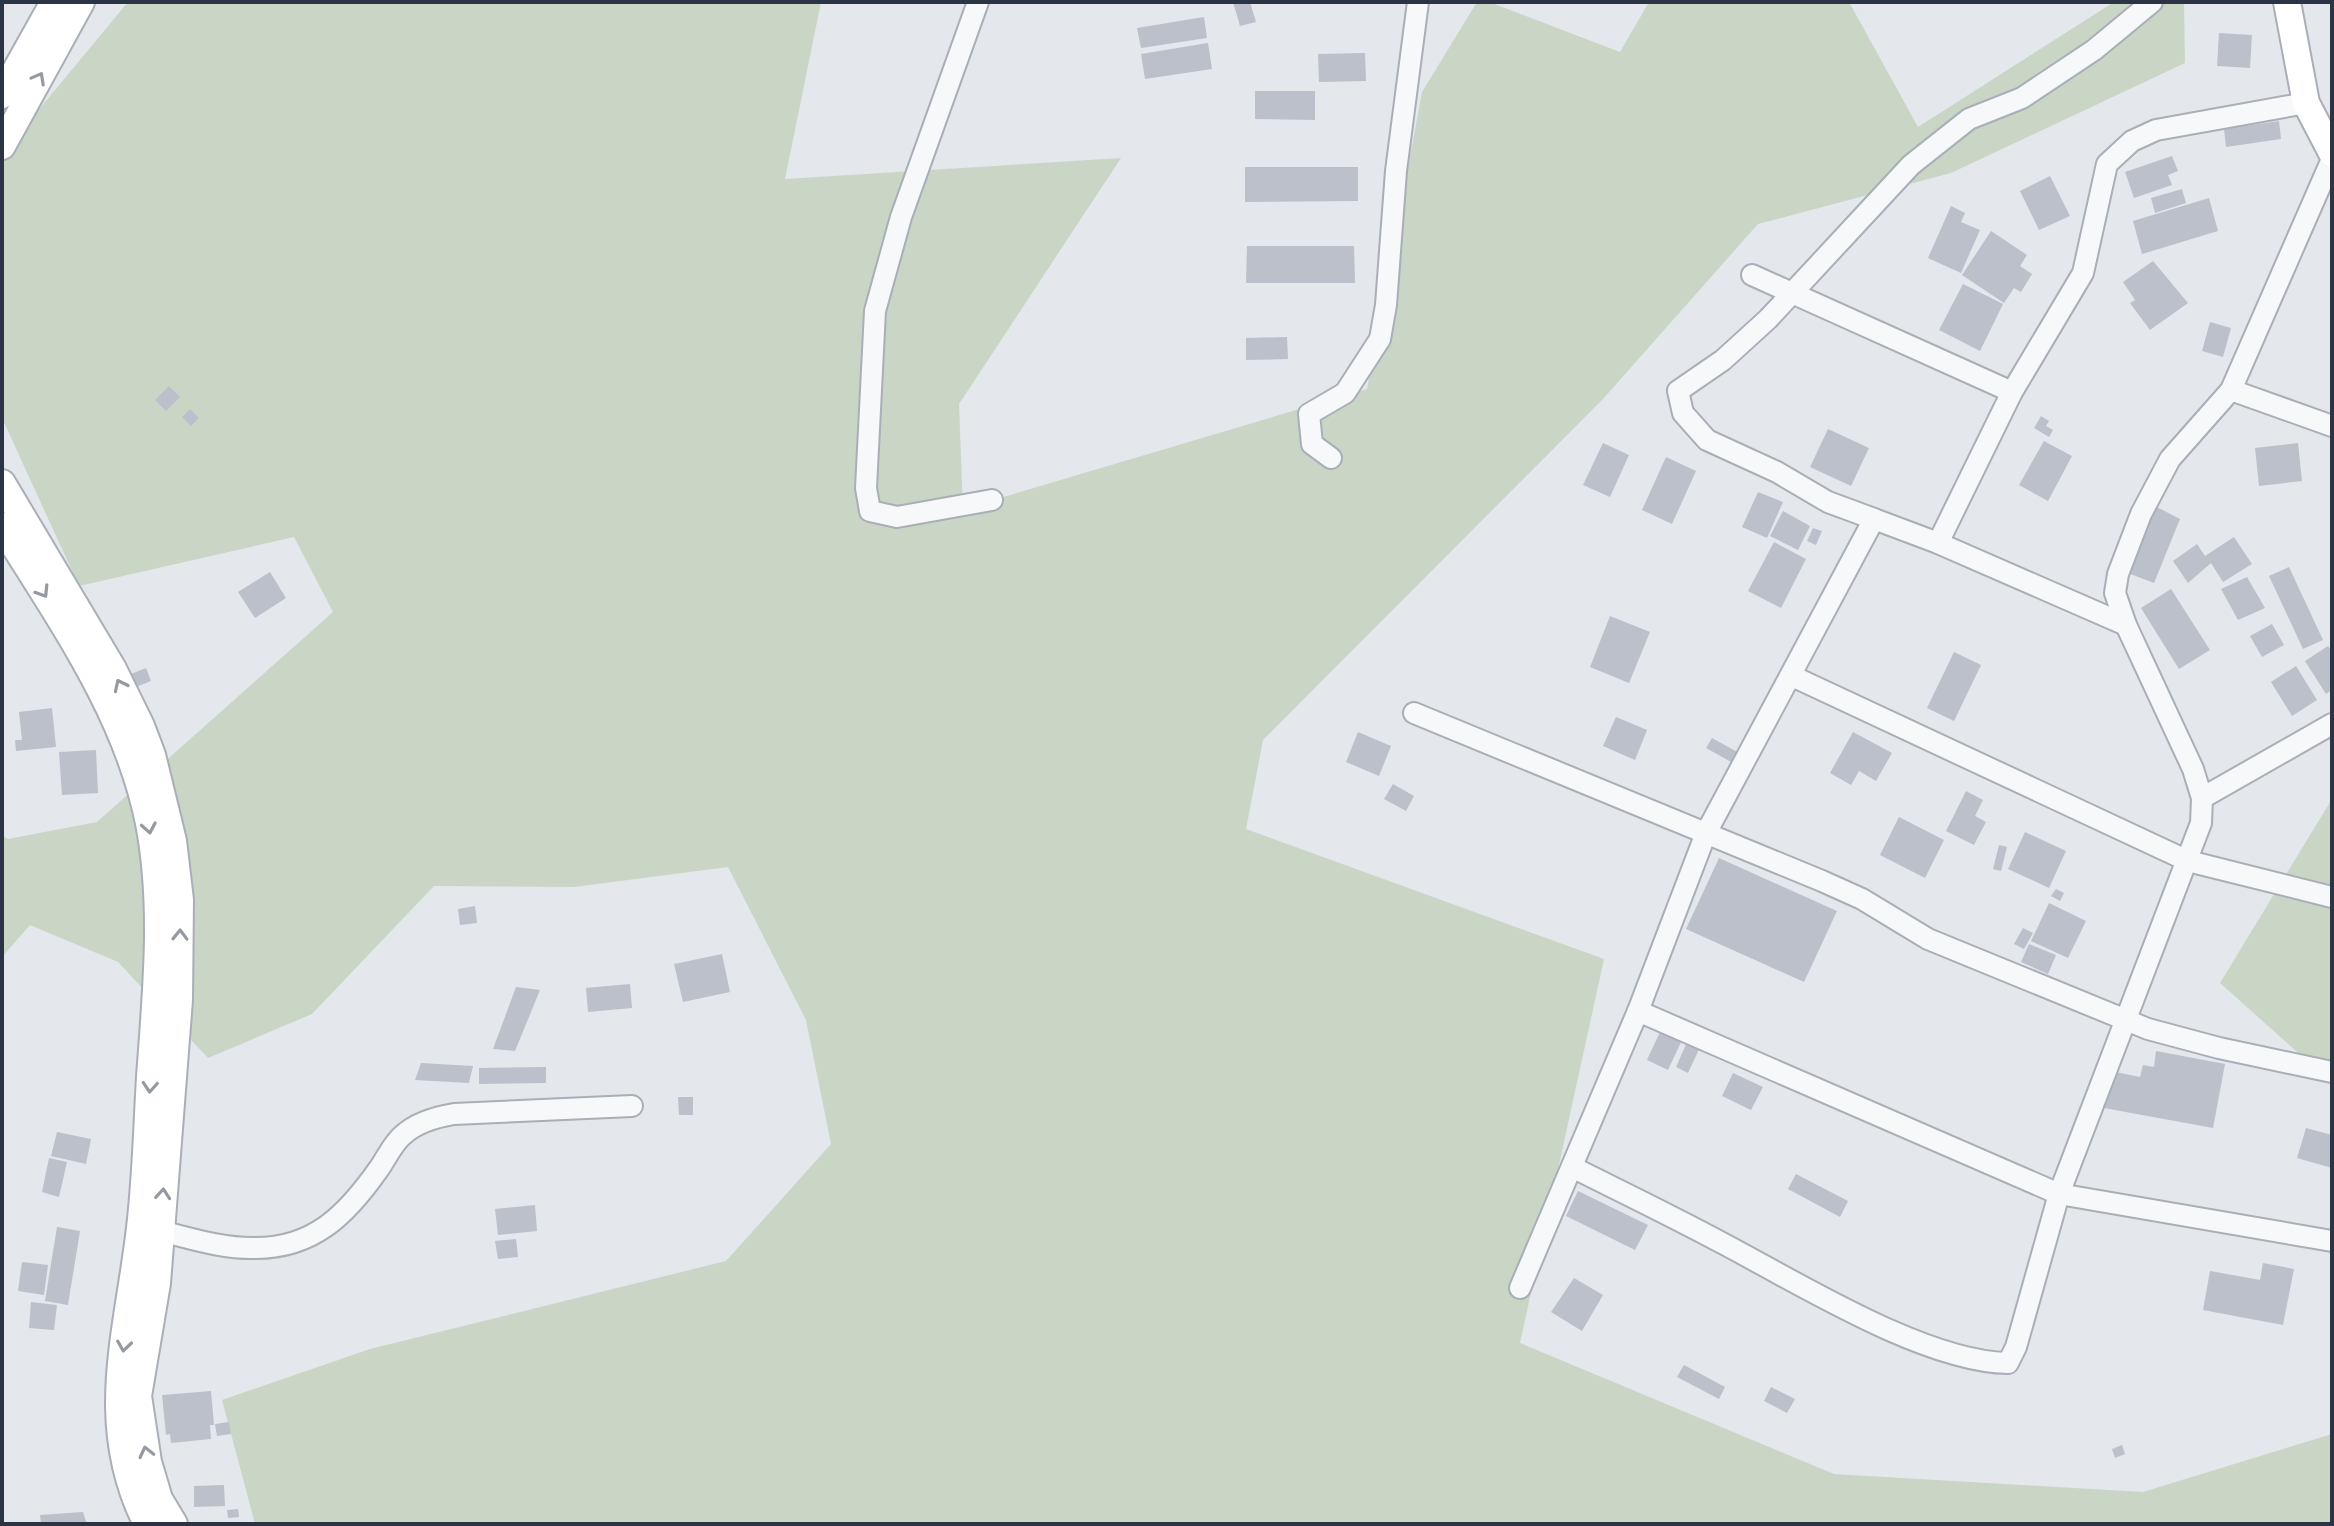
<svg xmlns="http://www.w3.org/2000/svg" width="2334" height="1526" viewBox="0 0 2334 1526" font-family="Jost,sans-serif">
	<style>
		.green { fill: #c9d6c5 }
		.building { fill: #bbc0ca }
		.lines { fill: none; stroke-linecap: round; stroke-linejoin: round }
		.street-casing { stroke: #a9aeb7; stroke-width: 24 }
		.secondary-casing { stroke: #a9aeb7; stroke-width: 30 }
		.street { stroke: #f7f8fa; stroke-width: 20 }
		.secondary { stroke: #fff; stroke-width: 26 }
		.oneway { stroke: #959aa2 }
	</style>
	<rect width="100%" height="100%" fill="#e4e7ec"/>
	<g class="green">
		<polygon points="128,2 821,2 785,179 1121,158 959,404 963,509 1367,389 1422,92 1477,2 1489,2 1620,52 1649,2 1849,2 1918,127 2114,2 2184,2 2185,63 1951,173 1758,224 1603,399 1263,740 1246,829 1604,959 1520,1343 1834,1474 2143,1492 2332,1434 2332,1524 255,1524 222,1400 370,1349 726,1261 831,1144 806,1020 728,867 574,887 434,886 312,1014 208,1058 118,962 30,925 2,957 2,835 8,839 97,822 333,612 294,537 79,586 2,418 2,154"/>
		<polygon points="2332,799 2332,1083 2220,983"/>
	</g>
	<g class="building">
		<polygon points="1233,2 1250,2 1256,22 1240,26"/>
		<polygon points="1204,17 1207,38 1141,48 1137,28"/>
		<polygon points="2219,33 2252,35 2250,68 2217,66"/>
		<polygon points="1208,43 1212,69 1145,79 1141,54"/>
		<polygon points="1365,53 1366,81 1319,82 1318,54"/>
		<polygon points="1255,91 1315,91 1315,120 1255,119"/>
		<polygon points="2279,121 2281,139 2226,147 2224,129"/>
		<polygon points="2172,156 2178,171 2168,175 2172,185 2134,198 2125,172"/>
		<polygon points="1245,167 1358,167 1358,201 1245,202"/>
		<polygon points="2050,176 2070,216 2039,230 2020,191"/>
		<polygon points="2182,189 2186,203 2155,213 2151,198"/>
		<polygon points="2209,198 2218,231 2142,254 2133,221"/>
		<polygon points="1951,206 1965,213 1961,222 1980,230 1961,273 1928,258"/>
		<polygon points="1991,231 2027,255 2020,266 2032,274 2021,292 2014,288 2004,303 1962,275"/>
		<polygon points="1247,246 1354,246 1355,283 1246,283"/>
		<polygon points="2153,261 2188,303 2150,330 2130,303 2135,300 2123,282"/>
		<polygon points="1963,284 2003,304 1980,351 1939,330"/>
		<polygon points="2210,322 2231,328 2223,357 2202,351"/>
		<polygon points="1287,337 1288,359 1246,360 1246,338"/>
		<polygon points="169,386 180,397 166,411 155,400"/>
		<polygon points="190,409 199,418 191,426 182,417"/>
		<polygon points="2041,416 2049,421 2046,426 2053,430 2049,437 2034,428"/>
		<polygon points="1828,429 1869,448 1851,486 1810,467"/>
		<polygon points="2044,441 2072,456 2048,501 2019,485"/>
		<polygon points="1603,443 1629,455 1610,497 1583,485"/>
		<polygon points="2298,443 2302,481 2259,486 2255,448"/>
		<polygon points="1666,457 1696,471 1672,524 1642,510"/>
		<polygon points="1758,492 1783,502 1767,538 1742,527"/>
		<polygon points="2149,503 2180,519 2154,583 2120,570"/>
		<polygon points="1783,511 1810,526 1798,550 1770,536"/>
		<polygon points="1813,528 1822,531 1816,545 1807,541"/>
		<polygon points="2234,537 2252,564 2223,582 2211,563 2188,583 2173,561 2197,544 2205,556"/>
		<polygon points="1774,542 1806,559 1781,608 1748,591"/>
		<polygon points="2289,567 2323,640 2303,649 2269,576"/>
		<polygon points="270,572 286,598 255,618 238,592"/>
		<polygon points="2247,577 2265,608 2238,620 2221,589"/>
		<polygon points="2171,589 2210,650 2179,669 2141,608"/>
		<polygon points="1610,616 1650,632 1629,683 1590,667"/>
		<polygon points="2272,624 2284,645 2262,657 2250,636"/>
		<polygon points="2328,646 2332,652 2332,690 2326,694 2305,661"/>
		<polygon points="1954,652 1981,665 1954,721 1927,708"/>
		<polygon points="2296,666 2317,700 2292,716 2271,682"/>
		<polygon points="146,668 151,681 136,687 131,674"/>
		<polygon points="52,708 56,747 16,751 15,740 22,740 19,712"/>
		<polygon points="1616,717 1647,730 1635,760 1603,746"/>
		<polygon points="1358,732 1391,746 1379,776 1346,762"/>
		<polygon points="1853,732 1892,753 1876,781 1859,771 1851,785 1830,773"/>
		<polygon points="1712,738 1739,753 1733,763 1706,748"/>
		<polygon points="96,750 98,793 62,795 59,752"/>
		<polygon points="1393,784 1414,796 1406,811 1384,799"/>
		<polygon points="1966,791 1983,800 1975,816 1986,822 1974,845 1946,831"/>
		<polygon points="1899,817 1944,840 1925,878 1880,855"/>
		<polygon points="2025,832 2066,851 2049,888 2008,869"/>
		<polygon points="1999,845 2007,847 2001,871 1993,869"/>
		<polygon points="1719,858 1837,911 1804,982 1686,929"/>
		<polygon points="2056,889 2064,893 2060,901 2051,896"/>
		<polygon points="2049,903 2086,921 2068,958 2031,941"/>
		<polygon points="475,906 477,923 460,925 458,909"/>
		<polygon points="2023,928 2033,933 2024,949 2014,944"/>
		<polygon points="2029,944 2056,955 2048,974 2021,962"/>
		<polygon points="722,954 730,992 683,1002 674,964"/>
		<polygon points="630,984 632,1008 588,1012 586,988"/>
		<polygon points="516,987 540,990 515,1051 493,1049"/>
		<polygon points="1660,1032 1681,1042 1668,1070 1647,1060"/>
		<polygon points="1688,1040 1701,1045 1688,1073 1676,1067"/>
		<polygon points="2156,1051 2225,1064 2213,1128 2104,1108 2111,1071 2140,1077 2143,1065 2154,1067"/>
		<polygon points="421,1063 473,1066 469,1083 415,1080"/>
		<polygon points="546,1067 546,1083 479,1084 479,1068"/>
		<polygon points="1733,1073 1763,1087 1751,1110 1722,1096"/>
		<polygon points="678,1097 693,1097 693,1115 679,1115"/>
		<polygon points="2306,1128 2332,1135 2332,1168 2297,1158"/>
		<polygon points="57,1132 91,1139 86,1164 51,1156"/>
		<polygon points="49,1158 67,1162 59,1197 42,1192"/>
		<polygon points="1796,1174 1848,1201 1840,1217 1788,1189"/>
		<polygon points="1578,1191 1648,1225 1635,1250 1566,1216"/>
		<polygon points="535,1205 537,1231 498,1235 495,1209"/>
		<polygon points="57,1227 80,1231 68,1305 45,1301"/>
		<polygon points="516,1239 518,1257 498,1259 495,1241"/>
		<polygon points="22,1262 48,1265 44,1295 18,1291"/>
		<polygon points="2263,1263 2294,1269 2283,1325 2203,1310 2210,1271 2260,1280"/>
		<polygon points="1574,1278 1603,1295 1582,1331 1551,1312"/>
		<polygon points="31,1302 57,1305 54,1330 29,1328"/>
		<polygon points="1684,1365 1725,1387 1719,1399 1677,1377"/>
		<polygon points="1771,1387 1795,1399 1787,1413 1764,1401"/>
		<polygon points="211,1391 214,1425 210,1425 211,1439 171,1443 170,1434 166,1435 162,1395"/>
		<polygon points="229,1422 231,1434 217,1436 215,1424"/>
		<polygon points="2122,1445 2125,1454 2115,1458 2112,1449"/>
		<polygon points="224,1485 225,1506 194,1507 194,1486"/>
		<polygon points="238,1509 239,1517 228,1518 227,1510"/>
		<polygon points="83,1512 87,1524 41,1524 40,1515"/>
	</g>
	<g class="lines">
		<defs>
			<g id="street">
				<polyline points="978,2 901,217 875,311 866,488 870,511 897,517 992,500"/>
				<polyline points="1752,275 2012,392"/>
				<polyline points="2231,390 2332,426"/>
				<polyline points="1331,458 1312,444 1309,414 1345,393 1380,339 1386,305 1396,171 1418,2"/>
				<polyline points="1874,519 1828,502 1777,472 1707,440 1683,413 1678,391 1723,360 1768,319 1911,165 1969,119 2022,98 2094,50 2152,2"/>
				<polyline points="1938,543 2126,625"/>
				<polyline points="1792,676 2188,861 2332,897"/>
				<polyline points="1414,713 1822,881 1862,899 1928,939 2148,1029 2219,1048 2332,1072"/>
				<polyline points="2202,798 2332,724"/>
				<polyline points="1638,1011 2059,1194 2332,1241"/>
				<path d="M1572,1167c50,25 102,50 152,77 74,39 201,118 284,119l8,-16 43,-153 142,-371 1,-25 -9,-29 -67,-144 -11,-32 3,-19 23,-60 29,-55 61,-69 101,-231"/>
				<path d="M148,1228c36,8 71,21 108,20 58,0 91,-34 122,-78 8,-11 15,-27 25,-35 14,-13 33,-18 51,-21l178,-8"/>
				<polyline points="1520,1288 1638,1011 1706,833 1874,519 1938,543 2012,392 2083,273 2107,164 2132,141 2156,130 2306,103"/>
			</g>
			<g id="secondary">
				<polyline points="2287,2 2306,103 2332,153"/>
				<polyline points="2,95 54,2"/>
				<polyline points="2,146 81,2"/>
				<polyline points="2,483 113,669 141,726 152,755 173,841 180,900 179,1000 157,1283 138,1396 148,1462 159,1499 174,1524"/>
				<path d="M2,526c58,94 125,187 147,297 16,83 7,170 1,254 -3,50 -4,101 -10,151 -12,105 -44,195 7,296"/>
			</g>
		</defs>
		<use href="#street" class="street-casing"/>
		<use href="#secondary" class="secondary-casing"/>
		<use href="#street" class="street"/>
		<use href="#secondary" class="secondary"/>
	</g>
	<defs><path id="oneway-chevron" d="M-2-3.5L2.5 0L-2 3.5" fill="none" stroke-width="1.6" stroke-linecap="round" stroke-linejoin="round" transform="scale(2)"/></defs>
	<g class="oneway">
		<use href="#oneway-chevron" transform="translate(39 78) rotate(-61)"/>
		<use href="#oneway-chevron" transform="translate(43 592) rotate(58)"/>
		<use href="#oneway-chevron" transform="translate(120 685) rotate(-116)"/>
		<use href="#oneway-chevron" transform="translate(149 828) rotate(80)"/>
		<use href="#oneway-chevron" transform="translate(180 935) rotate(-89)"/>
		<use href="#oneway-chevron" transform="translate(150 1087) rotate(94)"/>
		<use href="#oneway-chevron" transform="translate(163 1194) rotate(-85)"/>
		<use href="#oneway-chevron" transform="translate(124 1346) rotate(98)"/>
		<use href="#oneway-chevron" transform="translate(146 1452) rotate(-103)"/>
	</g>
	<rect width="2334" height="1526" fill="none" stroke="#2b3445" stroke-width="8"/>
</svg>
